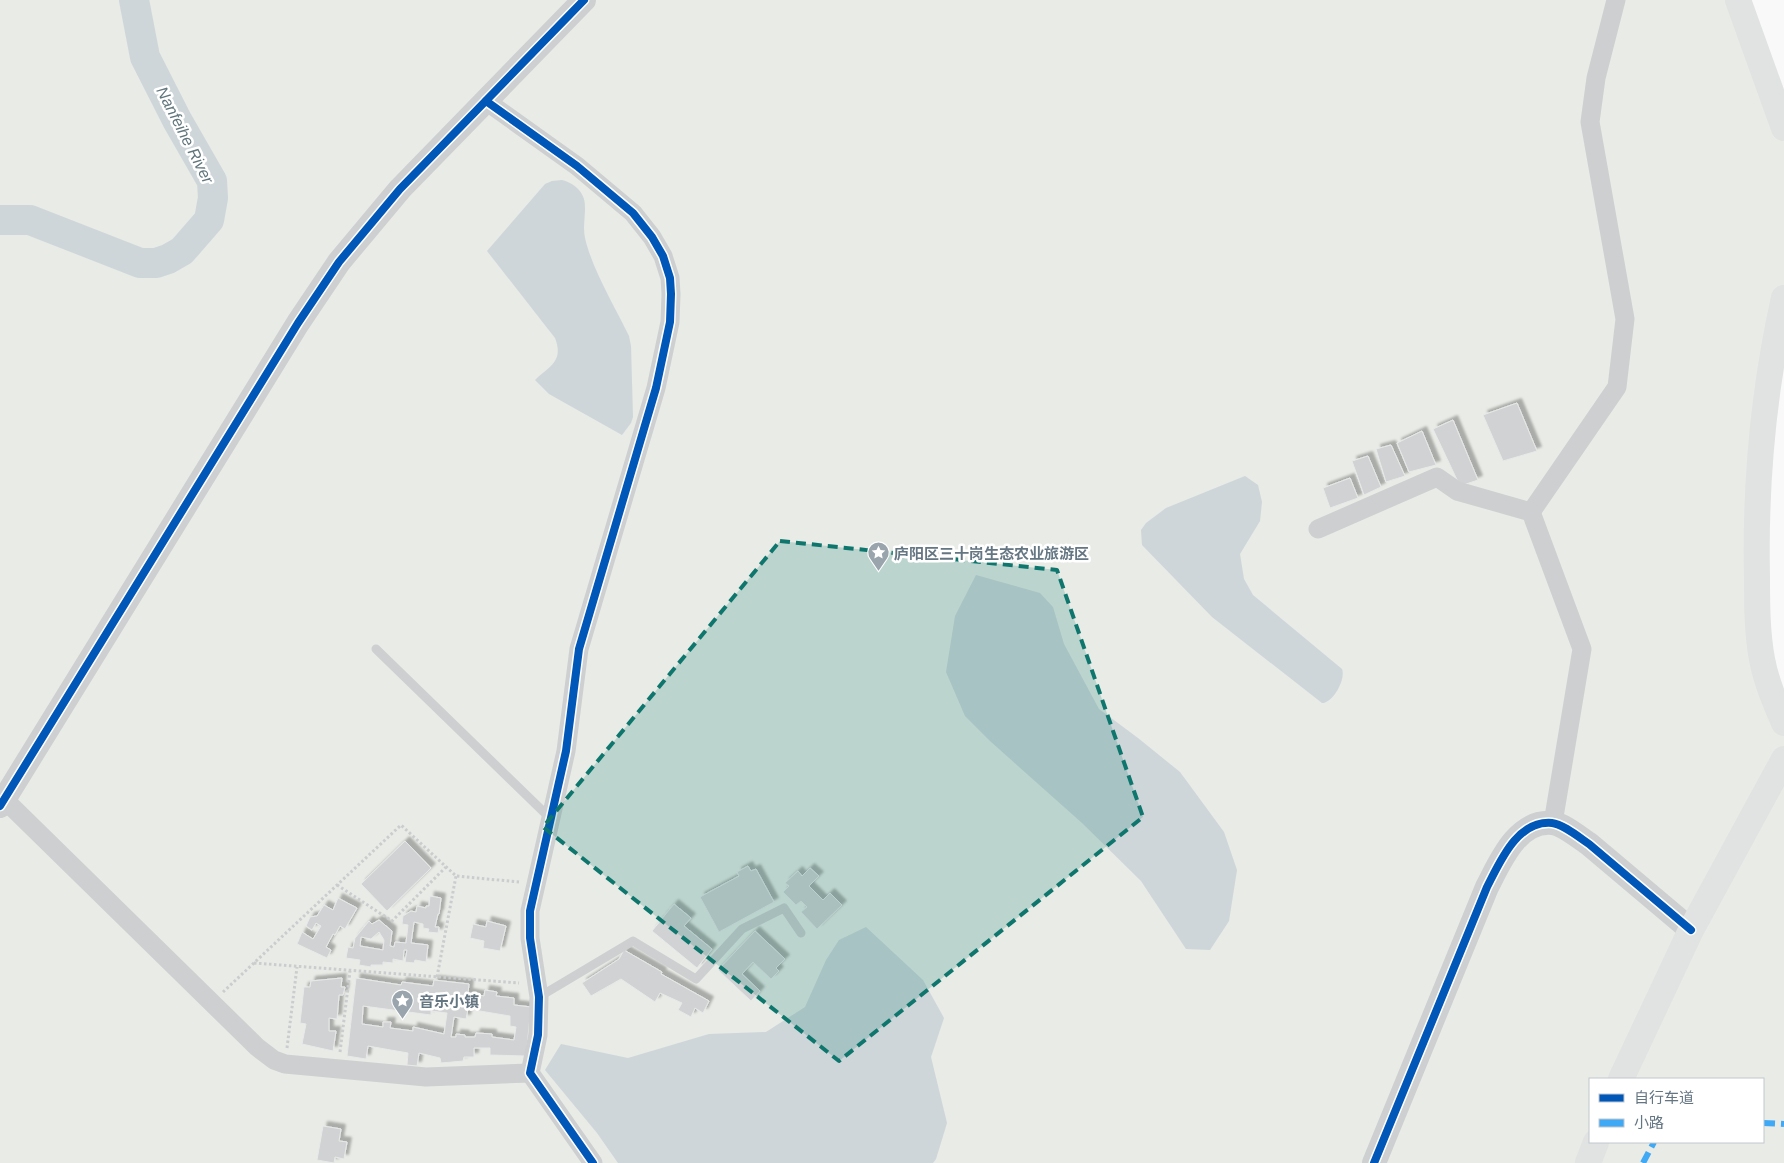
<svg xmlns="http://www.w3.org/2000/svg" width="1784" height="1163" viewBox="0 0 1784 1163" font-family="Arial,'Noto Sans SC',sans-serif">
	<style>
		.green { fill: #e8ebe6; fill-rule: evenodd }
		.water { fill: #ced6d9 }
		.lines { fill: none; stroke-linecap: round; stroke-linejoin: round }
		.river { stroke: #ced6d9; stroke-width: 30 }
		.building { fill: #d0d2d3; stroke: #e8e8e8; fill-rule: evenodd; filter: url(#shadow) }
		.path { stroke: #cbcccd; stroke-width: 3; stroke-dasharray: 2.5 2.5; stroke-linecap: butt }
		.service { stroke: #cecfd0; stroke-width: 9 }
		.minor { stroke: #cecfd0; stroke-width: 19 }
		.tertiary { stroke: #cecfd0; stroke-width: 24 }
		.secondary { stroke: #e1e2e2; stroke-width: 26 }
		.quiet { stroke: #3fa9f5; stroke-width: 6; stroke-dasharray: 12 6; stroke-linecap: butt }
		.cycleway-casing { stroke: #fff; stroke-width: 11 }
		.cycleway { stroke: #0057b8; stroke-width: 8 }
		.marked { fill: #0f766e; fill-opacity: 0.2; stroke: #0f766e; stroke-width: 4; stroke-dasharray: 10 6; stroke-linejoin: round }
		.labels { text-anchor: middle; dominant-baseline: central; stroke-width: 5; stroke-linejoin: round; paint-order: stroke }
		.poi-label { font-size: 15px; font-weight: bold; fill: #657683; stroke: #fff; text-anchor: start }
		.water-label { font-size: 16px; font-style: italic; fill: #60757c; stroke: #fff }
	</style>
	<defs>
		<filter id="shadow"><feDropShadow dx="4.5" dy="-4.5" stdDeviation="1" flood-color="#0004"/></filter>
	</defs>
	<rect width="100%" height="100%" fill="#f9f9f9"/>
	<path class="green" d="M0,0h1738l46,128v170l-28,240 28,185v440h-1784zM1590,1079h173v63h-173z"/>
	<g class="water">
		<path d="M562,180c9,2 19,9 22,19 3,12 -2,26 1,39 7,31 30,69 44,98l2,10 2,71 -2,6 -9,12 -73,-41 -14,-14c15,-14 29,-19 20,-42l-68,-87 58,-67 7,-3z"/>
		<path d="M1245,476l13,9 4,17 -2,19 -20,33 4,25 9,16 89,74c4,10 -9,34 -20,34l-110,-86 -70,-72 -1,-15 5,-7 20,-15z"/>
		<polygon points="976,575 1040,593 1053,607 1064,644 1099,709 1138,738 1180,772 1224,832 1237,870 1229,921 1210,950 1186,949 1141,881 1082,823 990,741 965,716 946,672 955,616"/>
		<polygon points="866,927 923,980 944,1018 931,1057 947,1123 936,1159 933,1163 618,1163 597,1133 545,1070 561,1044 628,1058 709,1034 766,1032 805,1007 826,960 839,940"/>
	</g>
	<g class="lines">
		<polyline class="river" points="0,220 30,220 140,263 156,263 168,259 182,251 209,220 213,198 212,181 177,120 145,57 134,0"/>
	</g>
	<g class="building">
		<polygon points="1517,403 1537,451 1503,461 1483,415"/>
		<polygon points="1453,420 1478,480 1460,486 1433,429"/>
		<polygon points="1422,431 1436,465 1409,472 1397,443"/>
		<polygon points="1391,445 1405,476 1386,482 1376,449"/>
		<polygon points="1368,456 1381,487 1364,495 1352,461"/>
		<polygon points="1350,478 1358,498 1330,508 1323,488"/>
		<polygon points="405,841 431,868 387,911 361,884"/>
		<polygon points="748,866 751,871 756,869 774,902 719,932 700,897 739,876 737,872"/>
		<polygon points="810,868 819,876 809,886 823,900 830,893 842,905 817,929 801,912 807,907 801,901 796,905 783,892 789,886 785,883 798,871 802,876"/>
		<path d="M430,896l11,2 -2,16h-1l-3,13h4l-1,6 -10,-1 1,-3 -6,-1v-4l-9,-2 -3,21 17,2 -2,17 -11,-2 -1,3 -9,-1 2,-12h-3l-1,11 -10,-2v4l-10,-1v3h-12v2l-12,-2 1,-5 -14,-2 2,-11 5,1 2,-10 14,-17 3,3 7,-4 13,11 -2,15 4,1 1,-5 11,1 2,-18 -6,-1 1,-8 8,-5 5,1 1,-6 9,2v-2h3zM379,932l5,8 -1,10 -23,-4 1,-9 10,2z"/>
		<polygon points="338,898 357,908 345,929 340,926 335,935 333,934 326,947 331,950 327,958 297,944 302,932 313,939 321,926 316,923 312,930 306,926 310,917 317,916 324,905 333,910"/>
		<polygon points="674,904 691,918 684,926 712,949 697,968 652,931"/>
		<polygon points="487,921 506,926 500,951 483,948 484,941 470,938 473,924 486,927"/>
		<polygon points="755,931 785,959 776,968 779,971 771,979 753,962 742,974 760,991 751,1001 718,970"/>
		<polygon points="624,950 662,972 661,974 709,1001 703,1013 695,1008 691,1017 678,1010 682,1003 660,993 655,1002 621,979 591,996 582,983 619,959"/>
		<polygon points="342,978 341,987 345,987 343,995 339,995 337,1019 329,1018 329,1031 336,1031 333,1051 302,1044 306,1024 300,1023 304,987 310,987 311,981"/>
		<path d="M356,978l45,7 1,-3 31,4 1,-6 35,4 -1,9 16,3 1,-6 12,2 -1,4 18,2v7l17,2 -5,49 -36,-1v-7h-16v9h-10l-1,4 -22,2 -1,-5 -21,-5 -2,13 -10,-1 1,-12 -40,-7 -2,13 -19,-3zM363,1006l68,9v-4l16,2 -3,21 -31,-7v4l-23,-3 1,-6h-8v5l-21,-3zM468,1009l42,7v10l6,1 -2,13 -22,-3v-3l-16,-1 -1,4h-10v-2l-9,-1v3h-5l3,-20 12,2z"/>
		<polygon points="323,1126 341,1129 339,1141 347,1142 344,1159 335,1157 334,1163 317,1160"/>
	</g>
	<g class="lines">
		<g class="path">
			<polyline points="337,885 392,921 446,867"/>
			<polyline points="254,963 519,983"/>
			<polyline points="437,977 456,876"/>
			<polyline points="223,992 401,825 456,876 519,882"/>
			<polyline points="287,1048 297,967"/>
			<polyline points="340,1052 350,971"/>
		</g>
		<g class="service">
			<polyline points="376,649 551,819"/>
			<polyline points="539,997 633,941 696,979 742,929 784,908 801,933"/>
		</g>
		<g class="minor">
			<polyline points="486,101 577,166 633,213 652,237 663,256 670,278 671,294 670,322 656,388 579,649 566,751 530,911 530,938 539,997 538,1035 530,1073 593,1163"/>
			<polyline points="1531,512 1617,387 1625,319 1590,122 1596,78 1616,0"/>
			<polyline points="1318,529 1437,477 1457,491 1531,512 1582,649 1553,823"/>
			<polyline points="4,799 257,1047 274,1060 285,1064 426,1077 530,1073"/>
		</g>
		<g class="tertiary">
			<polyline points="0,806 298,323 339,262 400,189 584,0"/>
			<path d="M1374,1163l113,-276c13,-25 30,-67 65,-64 11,1 28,15 37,21l102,86"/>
		</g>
		<g class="secondary">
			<polyline points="1738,0 1784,128"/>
			<path d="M1784,298c-20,90 -29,185 -27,278 0,27 0,56 5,83 4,22 13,43 22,64"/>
			<polyline points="1621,1079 1691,930 1784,759"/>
			<polyline points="1588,1163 1596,1142"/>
		</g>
		<g class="quiet">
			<polyline points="1763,1123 1784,1124"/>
			<polyline points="1643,1163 1654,1142"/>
		</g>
		<defs>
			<g id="cycleway">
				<polyline points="486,101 577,166 633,213 652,237 663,256 670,278 671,294 670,322 656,388 579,649 566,751 530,911 530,938 539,997 538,1035 530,1073 593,1163"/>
				<polyline points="0,806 298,323 339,262 400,189 584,0"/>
				<path d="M1374,1163l113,-276c13,-25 30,-67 65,-64 11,1 28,15 37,21l102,86"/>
			</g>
		</defs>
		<use href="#cycleway" class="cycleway-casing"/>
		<use href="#cycleway" class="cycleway"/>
	</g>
	<path class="marked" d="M780,541l277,29 86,247 -304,244 -296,-234z"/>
	<defs>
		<symbol id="sight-pin" viewBox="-11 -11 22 30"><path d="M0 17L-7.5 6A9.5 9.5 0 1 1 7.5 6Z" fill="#99a4ac" stroke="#fff"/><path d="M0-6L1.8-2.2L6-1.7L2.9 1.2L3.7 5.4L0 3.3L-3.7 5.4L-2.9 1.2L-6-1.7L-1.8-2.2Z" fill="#fff"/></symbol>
	</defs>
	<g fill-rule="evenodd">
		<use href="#sight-pin" x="866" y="540" width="25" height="34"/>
		<use href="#sight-pin" x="390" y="988" width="25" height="34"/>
	</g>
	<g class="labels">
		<g class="poi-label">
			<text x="894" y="553">庐阳区三十岗生态农业旅游区</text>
			<text x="419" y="1001">音乐小镇</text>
		</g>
		<g class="water-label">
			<text transform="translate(185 135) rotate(63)">Nanfeihe River</text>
		</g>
	</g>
	<rect x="1589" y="1078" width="175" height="65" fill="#ffffff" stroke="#c1c8cd"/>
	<rect x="1599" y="1094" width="25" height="8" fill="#0057b8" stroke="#c1c8cd"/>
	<text x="1634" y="1103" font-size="15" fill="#657683">自行车道</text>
	<rect x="1599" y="1119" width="25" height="8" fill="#3fa9f5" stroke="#c1c8cd"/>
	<text x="1634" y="1128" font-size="15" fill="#657683">小路</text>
</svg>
